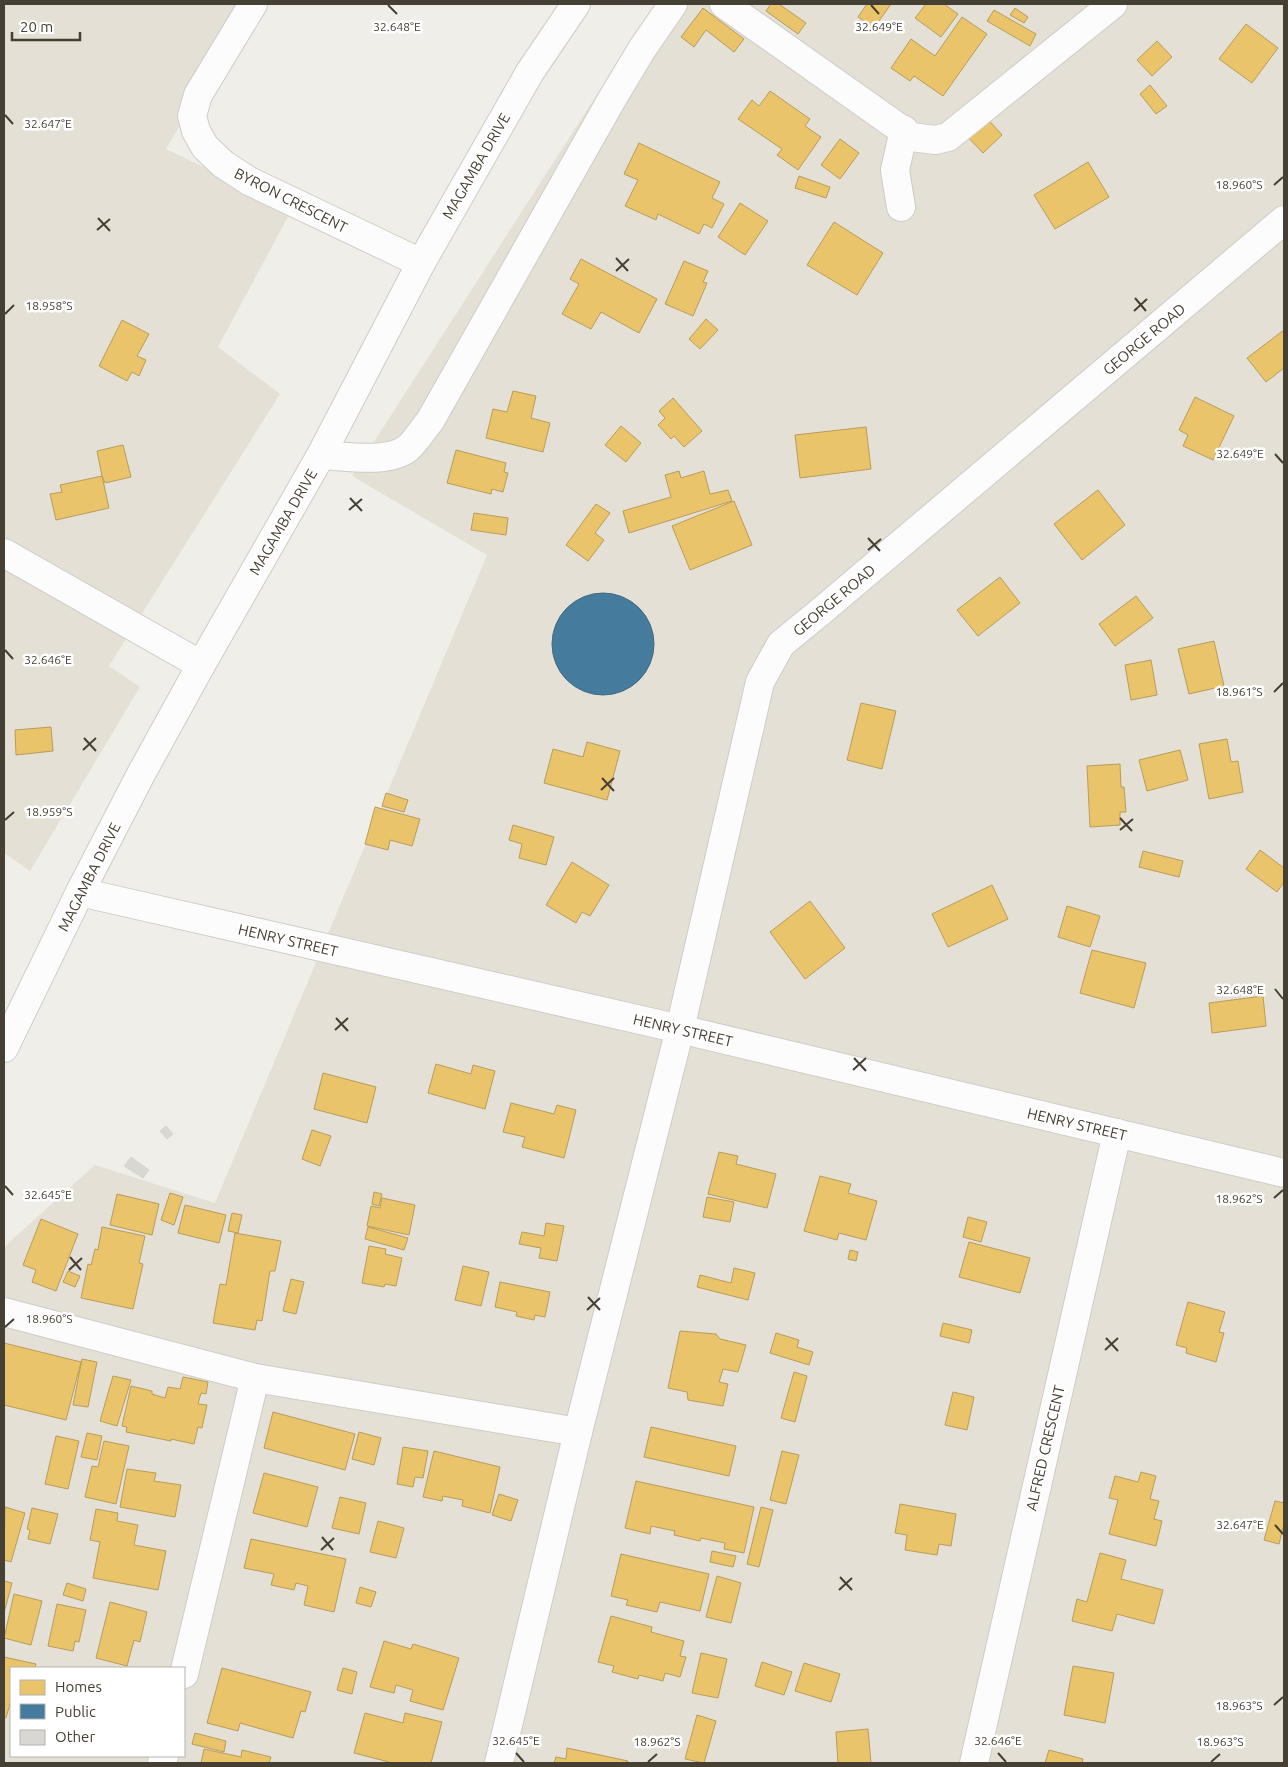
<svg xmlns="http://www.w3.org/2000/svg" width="1288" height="1767" viewBox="0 0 1288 1767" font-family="Ubuntu,sans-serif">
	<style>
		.residential { fill: #e4e0d5; fill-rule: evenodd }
		.homes { fill: #e9c46a; stroke: #b89c5a }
		.public { fill: #457b9d; stroke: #45697e }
		.building { fill: #d9d7d1; stroke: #d8d5ce }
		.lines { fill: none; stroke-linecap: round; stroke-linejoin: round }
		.minor-casing { stroke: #ceccc6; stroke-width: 30 }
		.minor { stroke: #fdfcfc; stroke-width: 28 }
		.ticks { fill: none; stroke: #464034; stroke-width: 2 }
		.labels { text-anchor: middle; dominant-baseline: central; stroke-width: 5; stroke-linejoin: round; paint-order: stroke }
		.street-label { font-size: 15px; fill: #464034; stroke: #fff }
		.ticks-label { font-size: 12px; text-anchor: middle; fill: #464034; stroke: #fff; stroke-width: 5; stroke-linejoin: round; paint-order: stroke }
	</style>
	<rect width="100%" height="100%" fill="#f0eee8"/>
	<g class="residential">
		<polygon points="4,4 251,4 166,149 292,209 218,347 280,394 109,666 140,687 30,871 4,853"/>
		<path d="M655,4h629v1759h-1280v-516l91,-82 120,38 272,-648 -135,-79zM11,1668h173v88h-173z"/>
	</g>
	<g class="homes">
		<polygon points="771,4 779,4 806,23 798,34 766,11"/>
		<polygon points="867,4 891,4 874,28 858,17"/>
		<polygon points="926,4 944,4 958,14 941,37 915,18"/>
		<polygon points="703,8 744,39 734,52 706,30 694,47 681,37"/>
		<polygon points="1015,8 1028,17 1024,23 1010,15"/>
		<polygon points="994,10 1036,34 1030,46 987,21"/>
		<polygon points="962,17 987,34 943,96 914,76 910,81 891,68 911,39 935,56"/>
		<polygon points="1246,24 1278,48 1252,83 1219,59"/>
		<polygon points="1157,41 1172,57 1152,76 1137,60"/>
		<polygon points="1150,85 1167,106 1156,114 1140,94"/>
		<polygon points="770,91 810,119 805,126 821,137 798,170 777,155 782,149 738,119 752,100 759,106"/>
		<polygon points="985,116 1002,135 983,153 965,134"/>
		<polygon points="840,139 859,153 840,179 821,165"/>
		<polygon points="639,143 720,182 712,198 724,204 712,228 704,224 699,234 658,214 656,220 625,206 638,180 624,174"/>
		<polygon points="1088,162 1109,197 1055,229 1034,195"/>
		<polygon points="799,176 830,187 826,198 795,188"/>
		<polygon points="740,203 768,221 745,255 718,237"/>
		<polygon points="834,222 883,253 857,295 807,265"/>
		<polygon points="581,259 657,299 639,333 601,312 591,329 562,314 579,284 570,279"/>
		<polygon points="684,261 708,271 703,282 707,283 693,316 665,304"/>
		<polygon points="706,319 718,330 700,349 689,339"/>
		<polygon points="122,320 149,334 137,356 146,360 139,376 132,372 127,381 99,366"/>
		<polygon points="1284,330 1284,368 1266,382 1247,358"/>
		<polygon points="513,391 536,396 531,418 550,423 543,452 486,438 493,409 507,412"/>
		<polygon points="1195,397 1234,416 1213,460 1183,446 1188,435 1179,430"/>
		<polygon points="673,398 702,431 684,447 674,436 671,439 658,425 665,418 659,411"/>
		<polygon points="621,426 641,443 626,462 605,445"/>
		<polygon points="866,427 871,469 800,478 795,435"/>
		<polygon points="123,445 131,477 105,483 102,476 97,451"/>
		<polygon points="456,450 506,463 504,472 508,473 503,492 492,489 491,494 447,483"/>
		<polygon points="679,471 681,478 704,471 710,494 728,490 732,501 629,533 623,511 671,497 665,475"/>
		<polygon points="102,476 109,508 56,520 50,494 62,492 60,485"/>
		<polygon points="1098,490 1125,525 1082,560 1054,524"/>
		<polygon points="734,501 752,545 690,570 672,526"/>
		<polygon points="596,504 610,513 595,533 604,540 588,561 566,545"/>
		<polygon points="474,513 508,518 506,535 471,530"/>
		<polygon points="1000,577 1020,603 978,636 957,610"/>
		<polygon points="1136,596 1153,618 1115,646 1099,624"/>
		<polygon points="1214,641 1224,686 1189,694 1178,649"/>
		<polygon points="1151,660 1157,695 1131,700 1125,665"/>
		<polygon points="861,703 896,711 882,769 847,760"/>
		<polygon points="51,727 53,751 16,755 15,730"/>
		<polygon points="1227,739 1231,762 1238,761 1243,792 1209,799 1199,744"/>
		<polygon points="587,742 620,751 607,800 544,783 553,749 583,757"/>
		<polygon points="1180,750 1188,780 1147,791 1139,760"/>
		<polygon points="1120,764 1121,787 1124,787 1126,812 1120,812 1120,825 1090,827 1087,766"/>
		<polygon points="386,793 408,800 404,812 382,806"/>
		<polygon points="375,807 420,819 412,846 390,840 388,850 365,844"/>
		<polygon points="513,825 554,837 546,865 519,858 522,844 509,840"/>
		<polygon points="1260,850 1284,868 1284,882 1277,892 1246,869"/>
		<polygon points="1143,851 1183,861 1179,877 1139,867"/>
		<polygon points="572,862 609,885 590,916 582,912 576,923 546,905"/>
		<polygon points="992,885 1008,919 948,947 932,914"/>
		<polygon points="810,901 845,948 805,979 770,932"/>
		<polygon points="1067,906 1100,916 1090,947 1058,937"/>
		<polygon points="1092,950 1146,963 1134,1008 1080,993"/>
		<polygon points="1263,996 1266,1026 1212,1033 1209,1003"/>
		<polygon points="436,1064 471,1074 473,1065 495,1071 485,1109 428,1093"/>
		<polygon points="323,1073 376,1087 367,1123 314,1109"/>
		<polygon points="511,1103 554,1114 557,1105 576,1110 564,1158 522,1147 525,1137 503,1132"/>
		<polygon points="312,1130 331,1136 320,1166 302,1159"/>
		<polygon points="719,1152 738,1156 736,1164 776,1174 767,1208 708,1194"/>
		<polygon points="820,1176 851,1184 848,1193 877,1201 866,1240 839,1233 837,1240 804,1231"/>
		<polygon points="374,1192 382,1194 379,1206 372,1204"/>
		<polygon points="170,1193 183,1197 174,1225 161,1220"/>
		<polygon points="117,1194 159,1204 152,1235 110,1225"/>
		<polygon points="707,1197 734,1202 730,1222 703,1217"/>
		<polygon points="382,1198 415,1205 409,1235 367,1226 371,1206 380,1208"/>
		<polygon points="185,1205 226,1215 219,1243 178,1233"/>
		<polygon points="232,1213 242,1215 238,1233 228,1231"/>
		<polygon points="968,1217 987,1222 981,1242 963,1237"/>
		<polygon points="41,1219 78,1234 56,1291 32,1282 36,1270 23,1265"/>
		<polygon points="546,1223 564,1226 557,1261 539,1258 541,1248 519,1244 522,1232 544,1236"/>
		<polygon points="102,1227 145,1236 139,1263 143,1264 133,1309 81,1298 88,1264 91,1265 95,1249 98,1250"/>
		<polygon points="368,1227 408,1238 404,1250 365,1239"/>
		<polygon points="235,1233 281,1241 275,1271 270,1271 262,1321 257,1320 255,1330 213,1323 220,1284 226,1285"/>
		<polygon points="969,1242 1030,1258 1020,1293 959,1277"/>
		<polygon points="369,1246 386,1249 385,1254 402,1258 396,1286 385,1284 384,1287 362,1283"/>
		<polygon points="850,1250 858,1252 856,1261 848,1259"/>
		<polygon points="463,1266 489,1272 481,1306 455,1300"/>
		<polygon points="734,1268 755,1273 748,1300 697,1287 700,1275 731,1283"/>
		<polygon points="68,1271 80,1276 75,1287 63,1282"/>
		<polygon points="291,1279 304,1282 296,1314 283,1311"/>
		<polygon points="500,1282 550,1292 545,1317 535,1315 534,1320 516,1316 517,1312 495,1307"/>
		<polygon points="1188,1302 1225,1312 1219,1332 1224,1333 1216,1362 1186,1353 1187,1348 1176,1345"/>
		<polygon points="943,1323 972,1330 969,1343 940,1336"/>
		<polygon points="680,1331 716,1334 720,1339 746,1345 738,1372 723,1369 719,1382 728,1384 723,1406 688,1400 687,1392 668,1388"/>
		<polygon points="776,1333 799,1340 797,1347 813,1352 809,1365 770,1353"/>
		<polygon points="4,1343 81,1362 66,1420 4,1405"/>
		<polygon points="82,1359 97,1362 88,1407 73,1405"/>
		<polygon points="794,1372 807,1376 795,1422 781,1418"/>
		<polygon points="113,1376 131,1380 117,1426 100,1421"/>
		<polygon points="183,1377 208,1382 206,1394 201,1393 198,1404 207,1405 202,1428 198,1427 194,1444 171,1439 171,1441 126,1432 127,1427 122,1426 131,1386 152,1391 152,1394 165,1398 168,1387 180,1389"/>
		<polygon points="953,1392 974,1397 967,1430 945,1425"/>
		<polygon points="273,1412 355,1434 345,1470 264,1448"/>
		<polygon points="651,1427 736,1446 729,1476 644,1457"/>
		<polygon points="359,1432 381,1438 374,1465 352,1459"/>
		<polygon points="87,1433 102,1436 97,1460 81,1457"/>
		<polygon points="56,1436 79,1441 68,1489 45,1484"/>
		<polygon points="104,1441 129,1446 116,1504 85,1497 92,1466 98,1467"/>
		<polygon points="403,1447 428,1451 423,1478 415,1477 413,1487 397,1484"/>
		<polygon points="434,1451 500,1467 490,1513 462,1506 463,1500 443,1496 442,1501 423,1497"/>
		<polygon points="782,1451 799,1455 786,1504 770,1500"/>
		<polygon points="127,1469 156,1473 154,1481 181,1485 175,1517 120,1507"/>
		<polygon points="1141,1472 1156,1476 1150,1499 1159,1501 1154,1519 1162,1521 1156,1546 1109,1534 1118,1500 1109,1498 1115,1476 1138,1482"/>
		<polygon points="264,1473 318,1487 307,1527 253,1513"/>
		<polygon points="636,1481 754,1507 744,1553 724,1549 725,1543 701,1538 700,1541 674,1535 675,1531 651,1526 650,1534 625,1528"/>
		<polygon points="499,1494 518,1500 511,1521 492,1515"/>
		<polygon points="340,1497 366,1503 359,1534 332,1528"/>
		<polygon points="1275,1501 1284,1503 1284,1524 1279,1544 1264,1540"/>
		<polygon points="900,1504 956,1514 951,1546 939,1544 937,1555 905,1550 907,1535 895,1533"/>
		<polygon points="5,1507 25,1513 11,1562 4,1560"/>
		<polygon points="761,1507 773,1510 759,1567 747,1564"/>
		<polygon points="32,1508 58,1514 50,1544 28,1539 30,1530 27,1529"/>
		<polygon points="96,1509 118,1513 117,1521 138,1525 134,1545 166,1551 158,1590 93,1578 100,1542 90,1540"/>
		<polygon points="378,1521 404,1528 396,1558 370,1552"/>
		<polygon points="251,1539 346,1559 334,1612 304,1605 308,1586 296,1583 294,1590 271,1585 274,1574 244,1568"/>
		<polygon points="712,1551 736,1556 733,1567 710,1562"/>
		<polygon points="1100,1553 1126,1560 1121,1579 1163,1590 1154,1624 1117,1614 1112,1631 1072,1621 1077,1599 1087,1602"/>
		<polygon points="621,1554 709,1574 700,1611 660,1602 657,1612 626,1605 628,1600 611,1596"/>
		<polygon points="717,1576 741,1583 731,1623 706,1617"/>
		<polygon points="4,1581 12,1583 4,1613"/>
		<polygon points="67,1583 86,1589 83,1601 63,1595"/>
		<polygon points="360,1587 376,1592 371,1607 356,1603"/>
		<polygon points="14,1594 42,1601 31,1645 4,1638"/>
		<polygon points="110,1602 147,1612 140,1642 134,1640 127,1666 96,1658"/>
		<polygon points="57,1604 86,1610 79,1642 75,1641 73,1651 48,1646"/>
		<polygon points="611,1616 652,1627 651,1632 684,1641 680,1656 686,1657 680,1677 665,1673 663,1681 639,1675 638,1679 612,1672 614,1666 598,1662"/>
		<polygon points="384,1641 411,1649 413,1644 459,1658 443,1710 410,1701 413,1690 396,1685 394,1693 370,1687"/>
		<polygon points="701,1653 727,1659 718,1698 692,1693"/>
		<polygon points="4,1657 36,1664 35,1668 11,1668 11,1700 6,1718 4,1717"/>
		<polygon points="762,1662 792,1672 784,1695 755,1686"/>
		<polygon points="804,1663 840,1674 831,1702 795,1691"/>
		<polygon points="1073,1666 1114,1673 1105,1723 1064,1715"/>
		<polygon points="222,1668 311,1692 305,1712 301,1711 293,1738 240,1723 238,1731 207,1723"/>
		<polygon points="343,1668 357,1672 352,1694 337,1690"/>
		<polygon points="365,1713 403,1723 405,1713 442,1722 431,1763 389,1763 389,1762 354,1753"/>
		<polygon points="697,1715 716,1721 704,1763 685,1759"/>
		<polygon points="868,1729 871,1763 838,1763 836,1732"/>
		<polygon points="195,1733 226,1741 224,1752 192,1744"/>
		<polygon points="567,1748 628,1761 628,1763 554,1763 556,1757 566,1759"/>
		<polygon points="204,1749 241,1757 242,1750 271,1757 269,1763 201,1763"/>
		<polygon points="1049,1750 1083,1759 1082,1763 1045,1763"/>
	</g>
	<circle class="public" cx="603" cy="644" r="51"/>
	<g class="building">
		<polygon points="166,1126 173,1134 167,1139 160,1131"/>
		<polygon points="131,1157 149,1170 143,1178 124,1166"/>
	</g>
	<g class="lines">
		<defs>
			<g id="minor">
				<polyline points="253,4 198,95 192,116 196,131 205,147 223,164 249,181 421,263"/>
				<polyline points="724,4 912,137 935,140 948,137 1113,4"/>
				<polyline points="901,207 895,170 904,130"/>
				<path d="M321,455c25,1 67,9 87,-7 8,-7 15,-19 22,-27l182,-322 30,-50 31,-45"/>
				<polyline points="4,553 201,665"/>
				<polyline points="80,892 680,1029 1284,1173"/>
				<polyline points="4,1048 80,892 141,774 201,665 321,455 421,263 530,72 576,4"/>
				<polyline points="4,1312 255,1378 578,1432"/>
				<polyline points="184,1674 255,1378"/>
				<polyline points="162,1763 164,1756"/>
				<polyline points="499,1763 578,1432 680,1029 760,682 781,644 819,613 1284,220"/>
				<polyline points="974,1763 1117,1133"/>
			</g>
		</defs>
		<use href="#minor" class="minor-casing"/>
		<use href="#minor" class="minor"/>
	</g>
	<path class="ticks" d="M388,5l9,9M871,5l8,9M5,115l8,9M1274,185l9,-8M98,218l12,13M97,230l13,-11M616,258l12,13M616,271l13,-12M1135,298l11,13M1134,311l13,-12M5,314l9,-9M1275,454l8,9M350,498l12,13M349,510l13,-11M868,538l12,13M868,550l13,-11M5,650l8,9M1274,692l9,-9M84,738l12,13M83,750l13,-12M602,778l12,13M601,790l13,-12M1120,818l12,13M5,820l9,-8M1120,830l13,-11M1275,989l8,10M336,1018l12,13M335,1030l13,-12M854,1058l12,13M853,1070l13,-12M5,1186l8,9M1274,1198l9,-8M70,1257l11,13M69,1270l13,-12M588,1297l12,13M587,1310l13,-12M5,1327l9,-8M1106,1338l12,13M1105,1350l13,-12M1275,1525l8,9M322,1537l11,13M321,1550l13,-12M840,1577l12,13M839,1590l13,-12M1274,1705l9,-8M516,1753l8,9M998,1753l8,9M648,1762l9,-8M1211,1762l9,-8"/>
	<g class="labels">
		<g class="street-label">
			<text transform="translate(476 166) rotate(-60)">MAGAMBA DRIVE</text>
			<text transform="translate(291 200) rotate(27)">BYRON CRESCENT</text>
			<text transform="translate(1144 339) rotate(-40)">GEORGE ROAD</text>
			<text transform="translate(283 522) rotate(-60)">MAGAMBA DRIVE</text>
			<text transform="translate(834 600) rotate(-40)">GEORGE ROAD</text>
			<text transform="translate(89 877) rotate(-63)">MAGAMBA DRIVE</text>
			<text transform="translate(288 940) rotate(13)">HENRY STREET</text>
			<text transform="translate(683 1030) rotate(13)">HENRY STREET</text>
			<text transform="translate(1077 1124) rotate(13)">HENRY STREET</text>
			<text transform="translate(1045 1448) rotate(-77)">ALFRED CRESCENT</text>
		</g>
	</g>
	<g class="ticks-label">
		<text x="397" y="31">32.648°E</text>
		<text x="879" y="31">32.649°E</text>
		<text x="48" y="128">32.647°E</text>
		<text x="1239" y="189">18.960°S</text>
		<text x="49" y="310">18.958°S</text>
		<text x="1240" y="458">32.649°E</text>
		<text x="48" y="664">32.646°E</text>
		<text x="1239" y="696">18.961°S</text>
		<text x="49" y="816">18.959°S</text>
		<text x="1240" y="994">32.648°E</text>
		<text x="48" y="1199">32.645°E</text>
		<text x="1239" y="1203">18.962°S</text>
		<text x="49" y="1323">18.960°S</text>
		<text x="1240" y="1529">32.647°E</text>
		<text x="1239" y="1710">18.963°S</text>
		<text x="516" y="1745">32.645°E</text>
		<text x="998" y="1745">32.646°E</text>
		<text x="657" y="1746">18.962°S</text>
		<text x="1220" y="1746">18.963°S</text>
	</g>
	<rect width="1288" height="1767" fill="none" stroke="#464034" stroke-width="10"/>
	<rect x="10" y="1667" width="175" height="90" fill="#ffffff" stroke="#b5b3ae"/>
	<rect x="20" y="1680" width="25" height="15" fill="#e9c46a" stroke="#b5b3ae"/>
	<text x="55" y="1692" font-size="15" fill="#464034">Homes</text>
	<rect x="20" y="1704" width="25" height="15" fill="#457b9d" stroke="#b5b3ae"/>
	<text x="55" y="1717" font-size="15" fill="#464034">Public</text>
	<rect x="20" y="1730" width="25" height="15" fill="#d9d7d1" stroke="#b5b3ae"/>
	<text x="55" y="1742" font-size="15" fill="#464034">Other</text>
	<path d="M12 32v8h68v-8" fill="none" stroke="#464034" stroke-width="2.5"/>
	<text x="20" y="32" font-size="15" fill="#464034" stroke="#ffffff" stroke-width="4" paint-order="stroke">20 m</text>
</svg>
